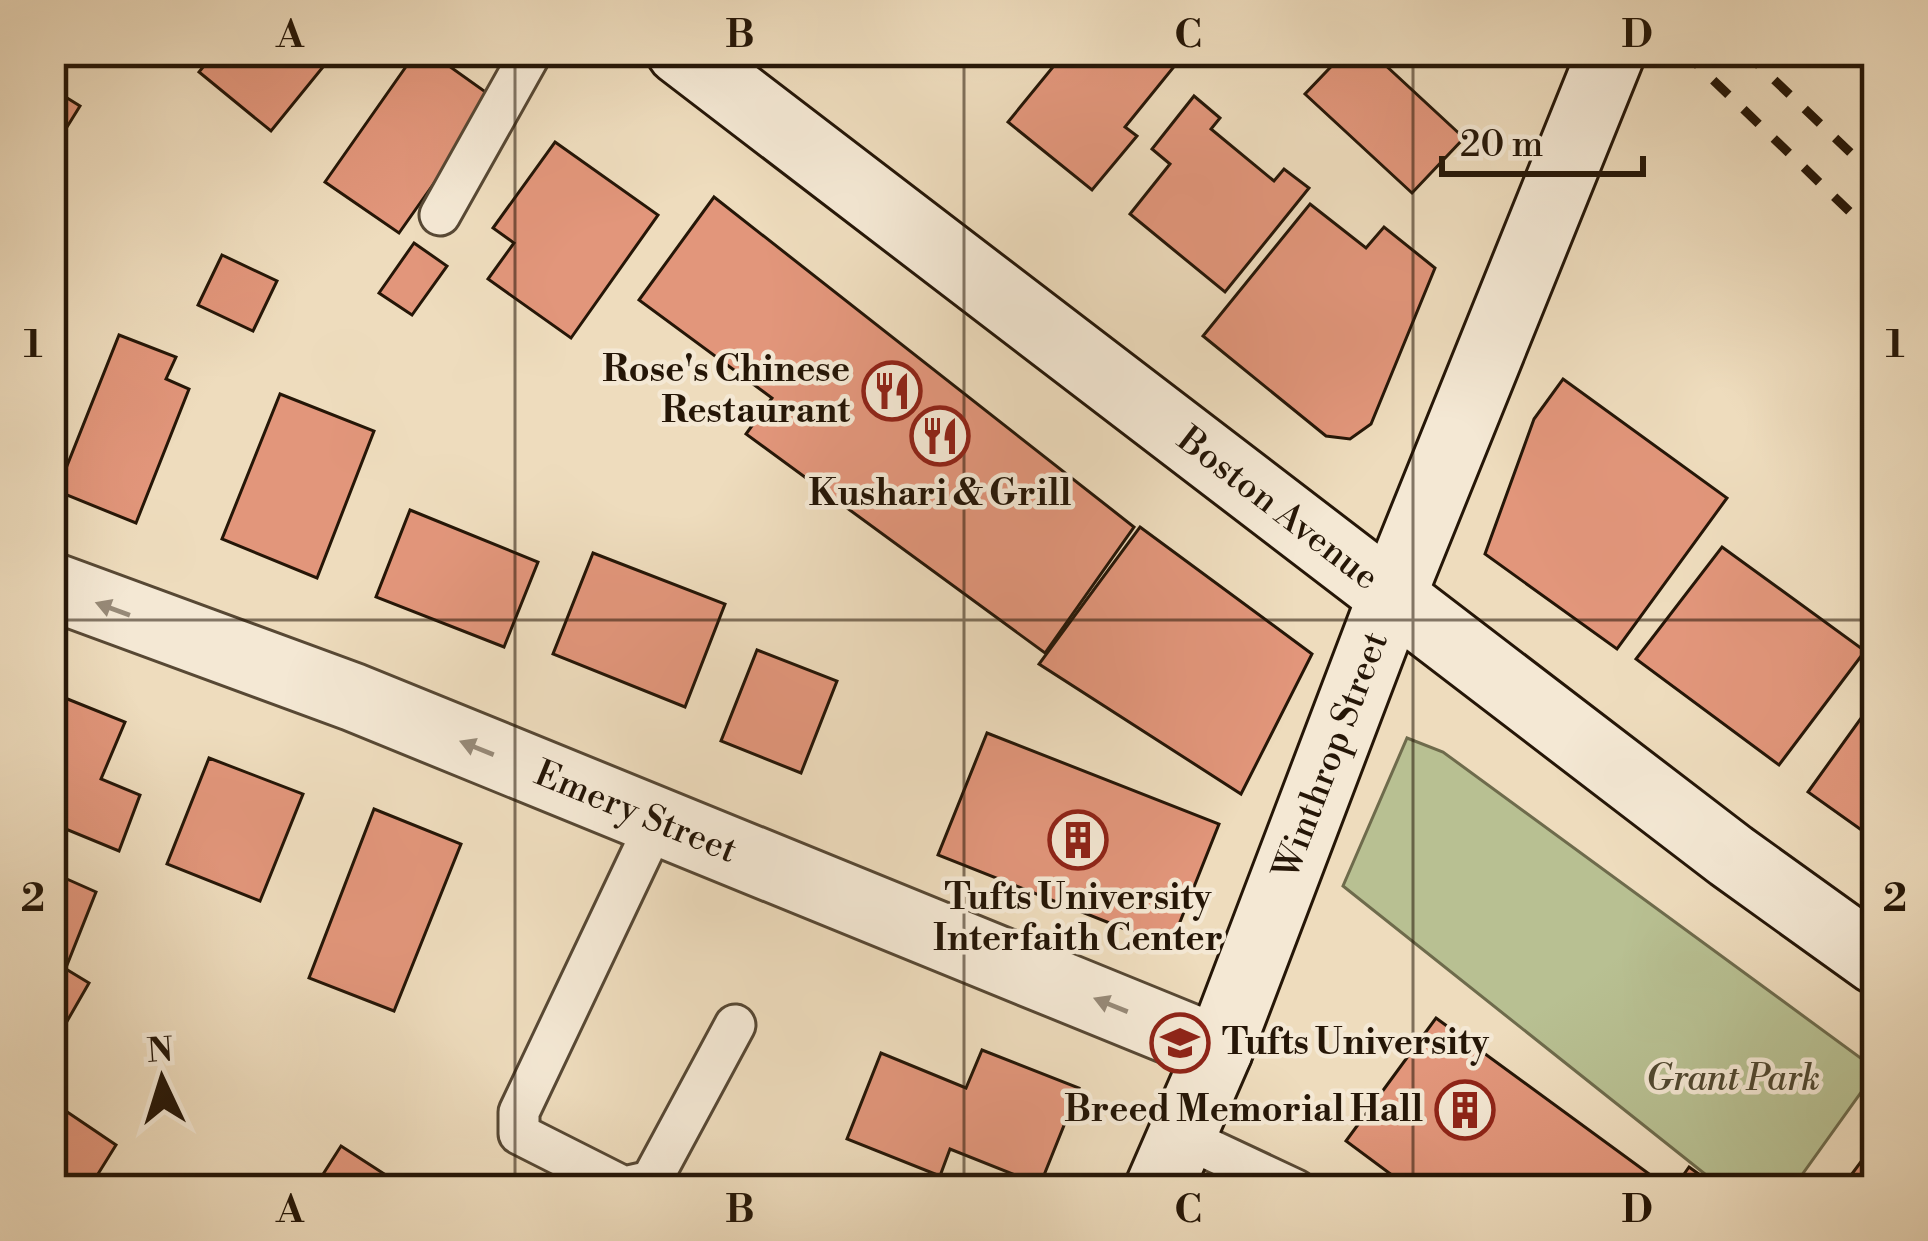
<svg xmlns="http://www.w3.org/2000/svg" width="1928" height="1241" viewBox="0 0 1928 1241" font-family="'Libre Bodoni',serif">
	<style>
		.green { fill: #b8c092; stroke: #6e6b4c; stroke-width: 3 }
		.building { fill: #e2967b; stroke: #251607; stroke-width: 3 }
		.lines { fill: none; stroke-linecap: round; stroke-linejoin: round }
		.lane-casing { stroke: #574834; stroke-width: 45 }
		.street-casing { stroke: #574834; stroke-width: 72 }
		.secondary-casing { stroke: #251607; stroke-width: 72 }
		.lane { stroke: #f4e8d4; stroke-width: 39 }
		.street { stroke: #f4e8d4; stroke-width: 66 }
		.secondary { stroke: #f4e8d4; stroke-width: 66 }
		.rail { stroke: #251607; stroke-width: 9; stroke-dasharray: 21 21; stroke-linecap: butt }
		.oneway { fill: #978a78 }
		.grid { fill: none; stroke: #251607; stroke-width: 3; stroke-opacity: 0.55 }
		.labels { text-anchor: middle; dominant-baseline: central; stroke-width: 9; stroke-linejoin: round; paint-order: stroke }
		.poi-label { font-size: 36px; font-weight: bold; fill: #251607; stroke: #f4e8d4; text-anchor: end }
		.street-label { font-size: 36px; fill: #251607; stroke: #f4e8d4 }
		.park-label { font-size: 36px; font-style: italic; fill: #514931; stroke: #f4e8d4 }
		.neatline { fill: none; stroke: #251607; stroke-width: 4.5 }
		.grid-label { font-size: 39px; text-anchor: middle; font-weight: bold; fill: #251607 }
	</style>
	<rect width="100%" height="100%" fill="#eedcbd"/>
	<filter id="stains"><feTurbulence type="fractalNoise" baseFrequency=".00167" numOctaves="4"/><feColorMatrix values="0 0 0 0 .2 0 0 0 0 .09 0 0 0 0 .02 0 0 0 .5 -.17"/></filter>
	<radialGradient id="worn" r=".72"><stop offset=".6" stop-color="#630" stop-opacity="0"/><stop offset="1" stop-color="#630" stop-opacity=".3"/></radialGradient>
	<polygon class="green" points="1407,738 1443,752 1877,1070 1791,1190 1725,1190 1343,886"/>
	<g class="building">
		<polygon points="216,51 336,51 271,131 199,72"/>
		<polygon points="417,51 428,51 494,98 399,233 325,182"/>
		<polygon points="1066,51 1163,51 1177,63 1125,127 1137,136 1092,190 1008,122"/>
		<polygon points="1346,51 1370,51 1464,138 1412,193 1305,94"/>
		<polygon points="51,88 80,106 62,135 51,129"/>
		<polygon points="1194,96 1220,118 1211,129 1274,181 1284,169 1309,188 1225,292 1130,214 1170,164 1152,149"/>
		<polygon points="555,142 658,215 571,338 488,279 514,243 493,228"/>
		<polygon points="714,197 1134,527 1045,653 746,434 772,398 639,300"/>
		<polygon points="1310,204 1366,248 1384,227 1435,268 1371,424 1350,439 1326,436 1203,336"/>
		<polygon points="414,243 447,266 412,315 379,293"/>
		<polygon points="222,255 277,281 253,331 198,305"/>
		<polygon points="119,335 176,357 166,379 189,389 136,523 57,491"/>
		<polygon points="1563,379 1727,498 1617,649 1485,554 1534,419"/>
		<polygon points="280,394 374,431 317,578 222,539"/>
		<polygon points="410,510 538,562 504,647 376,597"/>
		<polygon points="1140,527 1312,654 1241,794 1039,664"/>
		<polygon points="1722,547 1865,651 1779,765 1636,659"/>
		<polygon points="593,553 725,604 685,707 553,654"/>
		<polygon points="757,650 837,681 801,773 721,741"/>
		<polygon points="1877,696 1877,841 1808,792"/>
		<polygon points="65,698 125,722 101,779 140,795 119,851 51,823 51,732"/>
		<polygon points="987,733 1219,824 1170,947 938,855"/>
		<polygon points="209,758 303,794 260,901 167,864"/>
		<polygon points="374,809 461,844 394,1011 309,978"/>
		<polygon points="51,872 96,892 67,965 51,959"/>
		<polygon points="56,963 89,983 58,1037 51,1032"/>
		<polygon points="1436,1018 1671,1190 1412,1190 1346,1141"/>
		<polygon points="982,1050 1079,1088 1040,1185 950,1149 940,1176 847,1139 881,1053 966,1088"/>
		<polygon points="51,1101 116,1145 88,1190 51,1190"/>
		<polygon points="1877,1140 1877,1190 1840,1190"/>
		<polygon points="341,1146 409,1190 313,1190"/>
		<polygon points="1689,1167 1721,1190 1673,1190"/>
	</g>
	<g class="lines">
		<defs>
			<g id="lane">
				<polyline points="440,215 532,51"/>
				<polyline points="657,821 519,1112 519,1134 624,1187 651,1181 735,1025"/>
				<polyline points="1181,1136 1296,1190"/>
			</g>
			<g id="street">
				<path id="s1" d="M51,586l302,111 866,353"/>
			</g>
			<g id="secondary">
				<path id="s2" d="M680,51l1051,805 146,105"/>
				<path id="s3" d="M1158,1190l61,-140 174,-457 219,-542"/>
			</g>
		</defs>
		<use href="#lane" class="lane-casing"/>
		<use href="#street" class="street-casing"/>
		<use href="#secondary" class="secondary-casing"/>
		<use href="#lane" class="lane"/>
		<use href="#street" class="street"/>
		<use href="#secondary" class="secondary"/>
		<g class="rail">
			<polyline points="1683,51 1877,238"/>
			<polyline points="1744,51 1877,178"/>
		</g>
	</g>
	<defs><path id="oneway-solid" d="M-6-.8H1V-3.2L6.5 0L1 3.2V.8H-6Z" transform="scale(3)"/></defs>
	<g class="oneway">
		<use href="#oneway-solid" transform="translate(113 609) rotate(-160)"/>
		<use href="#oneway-solid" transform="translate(477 748) rotate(-158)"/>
		<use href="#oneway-solid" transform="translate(1111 1005) rotate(-158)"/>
	</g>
	<path class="grid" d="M515,51v1139M964,51v1139M1413,51v1139M51,620h1826"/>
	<defs>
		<symbol id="restaurant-ring" viewBox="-11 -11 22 22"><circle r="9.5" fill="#f4e8d4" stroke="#8f2418" stroke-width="1.5"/><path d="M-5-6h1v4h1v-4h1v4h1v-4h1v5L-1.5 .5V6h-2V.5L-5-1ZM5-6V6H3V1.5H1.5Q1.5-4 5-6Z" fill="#8f2418"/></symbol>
		<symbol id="building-ring" viewBox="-11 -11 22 22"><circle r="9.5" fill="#f4e8d4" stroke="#8f2418" stroke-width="1.5"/><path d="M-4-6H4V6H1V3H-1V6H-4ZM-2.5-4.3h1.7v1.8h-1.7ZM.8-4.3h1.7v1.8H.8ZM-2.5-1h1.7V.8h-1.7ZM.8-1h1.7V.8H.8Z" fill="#8f2418"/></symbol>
		<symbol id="university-ring" viewBox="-11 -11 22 22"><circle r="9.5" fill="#f4e8d4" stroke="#8f2418" stroke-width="1.5"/><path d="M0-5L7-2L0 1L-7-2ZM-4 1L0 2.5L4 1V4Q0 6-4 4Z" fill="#8f2418"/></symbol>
	</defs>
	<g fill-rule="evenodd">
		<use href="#restaurant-ring" x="859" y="358" width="66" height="66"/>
		<use href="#restaurant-ring" x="907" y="403" width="66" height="66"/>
		<use href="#building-ring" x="1045" y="807" width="66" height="66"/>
		<use href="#university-ring" x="1147" y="1010" width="66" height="66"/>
		<use href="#building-ring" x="1432" y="1077" width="66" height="66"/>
	</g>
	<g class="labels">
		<g class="poi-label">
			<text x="850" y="370">Rose's Chinese<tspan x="850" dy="41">Restaurant</tspan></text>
			<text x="940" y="494" text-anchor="middle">Kushari &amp; Grill</text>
			<text x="1078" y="898" text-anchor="middle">Tufts University<tspan x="1078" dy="41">Interfaith Center</tspan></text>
			<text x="1222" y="1043" text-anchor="start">Tufts University</text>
			<text x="1423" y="1110">Breed Memorial Hall</text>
		</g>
		<g class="street-label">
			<text stroke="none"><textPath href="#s2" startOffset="753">Boston Avenue</textPath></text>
			<text stroke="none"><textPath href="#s3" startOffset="468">Winthrop Street</textPath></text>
			<text stroke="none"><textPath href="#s1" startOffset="627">Emery Street</textPath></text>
		</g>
		<g class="park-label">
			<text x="1733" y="1079">Grant Park</text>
		</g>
	</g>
	<rect width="1928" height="1241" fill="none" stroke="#eedcbd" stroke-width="132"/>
	<g transform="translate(162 1079) rotate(356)" stroke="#f4e8d4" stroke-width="9" paint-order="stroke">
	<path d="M0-9L21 45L0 30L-21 45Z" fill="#251607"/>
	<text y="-18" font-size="33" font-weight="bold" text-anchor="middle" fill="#251607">N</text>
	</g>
	<path d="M1442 156v18h201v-18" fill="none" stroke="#251607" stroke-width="6"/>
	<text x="1460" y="156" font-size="36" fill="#251607" stroke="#f4e8d4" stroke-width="9" paint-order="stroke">20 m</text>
	<rect x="66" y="66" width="1796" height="1109" class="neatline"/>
	<g class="grid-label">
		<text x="290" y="47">A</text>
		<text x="740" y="47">B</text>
		<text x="1188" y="47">C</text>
		<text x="1637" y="47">D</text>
		<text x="33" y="357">1</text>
		<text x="1895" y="357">1</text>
		<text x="33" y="911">2</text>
		<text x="1895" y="911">2</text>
		<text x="290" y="1222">A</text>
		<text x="740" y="1222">B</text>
		<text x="1188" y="1222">C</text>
		<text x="1637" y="1222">D</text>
	</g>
	<rect width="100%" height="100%" filter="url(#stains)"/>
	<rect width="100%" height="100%" fill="url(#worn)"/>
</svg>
